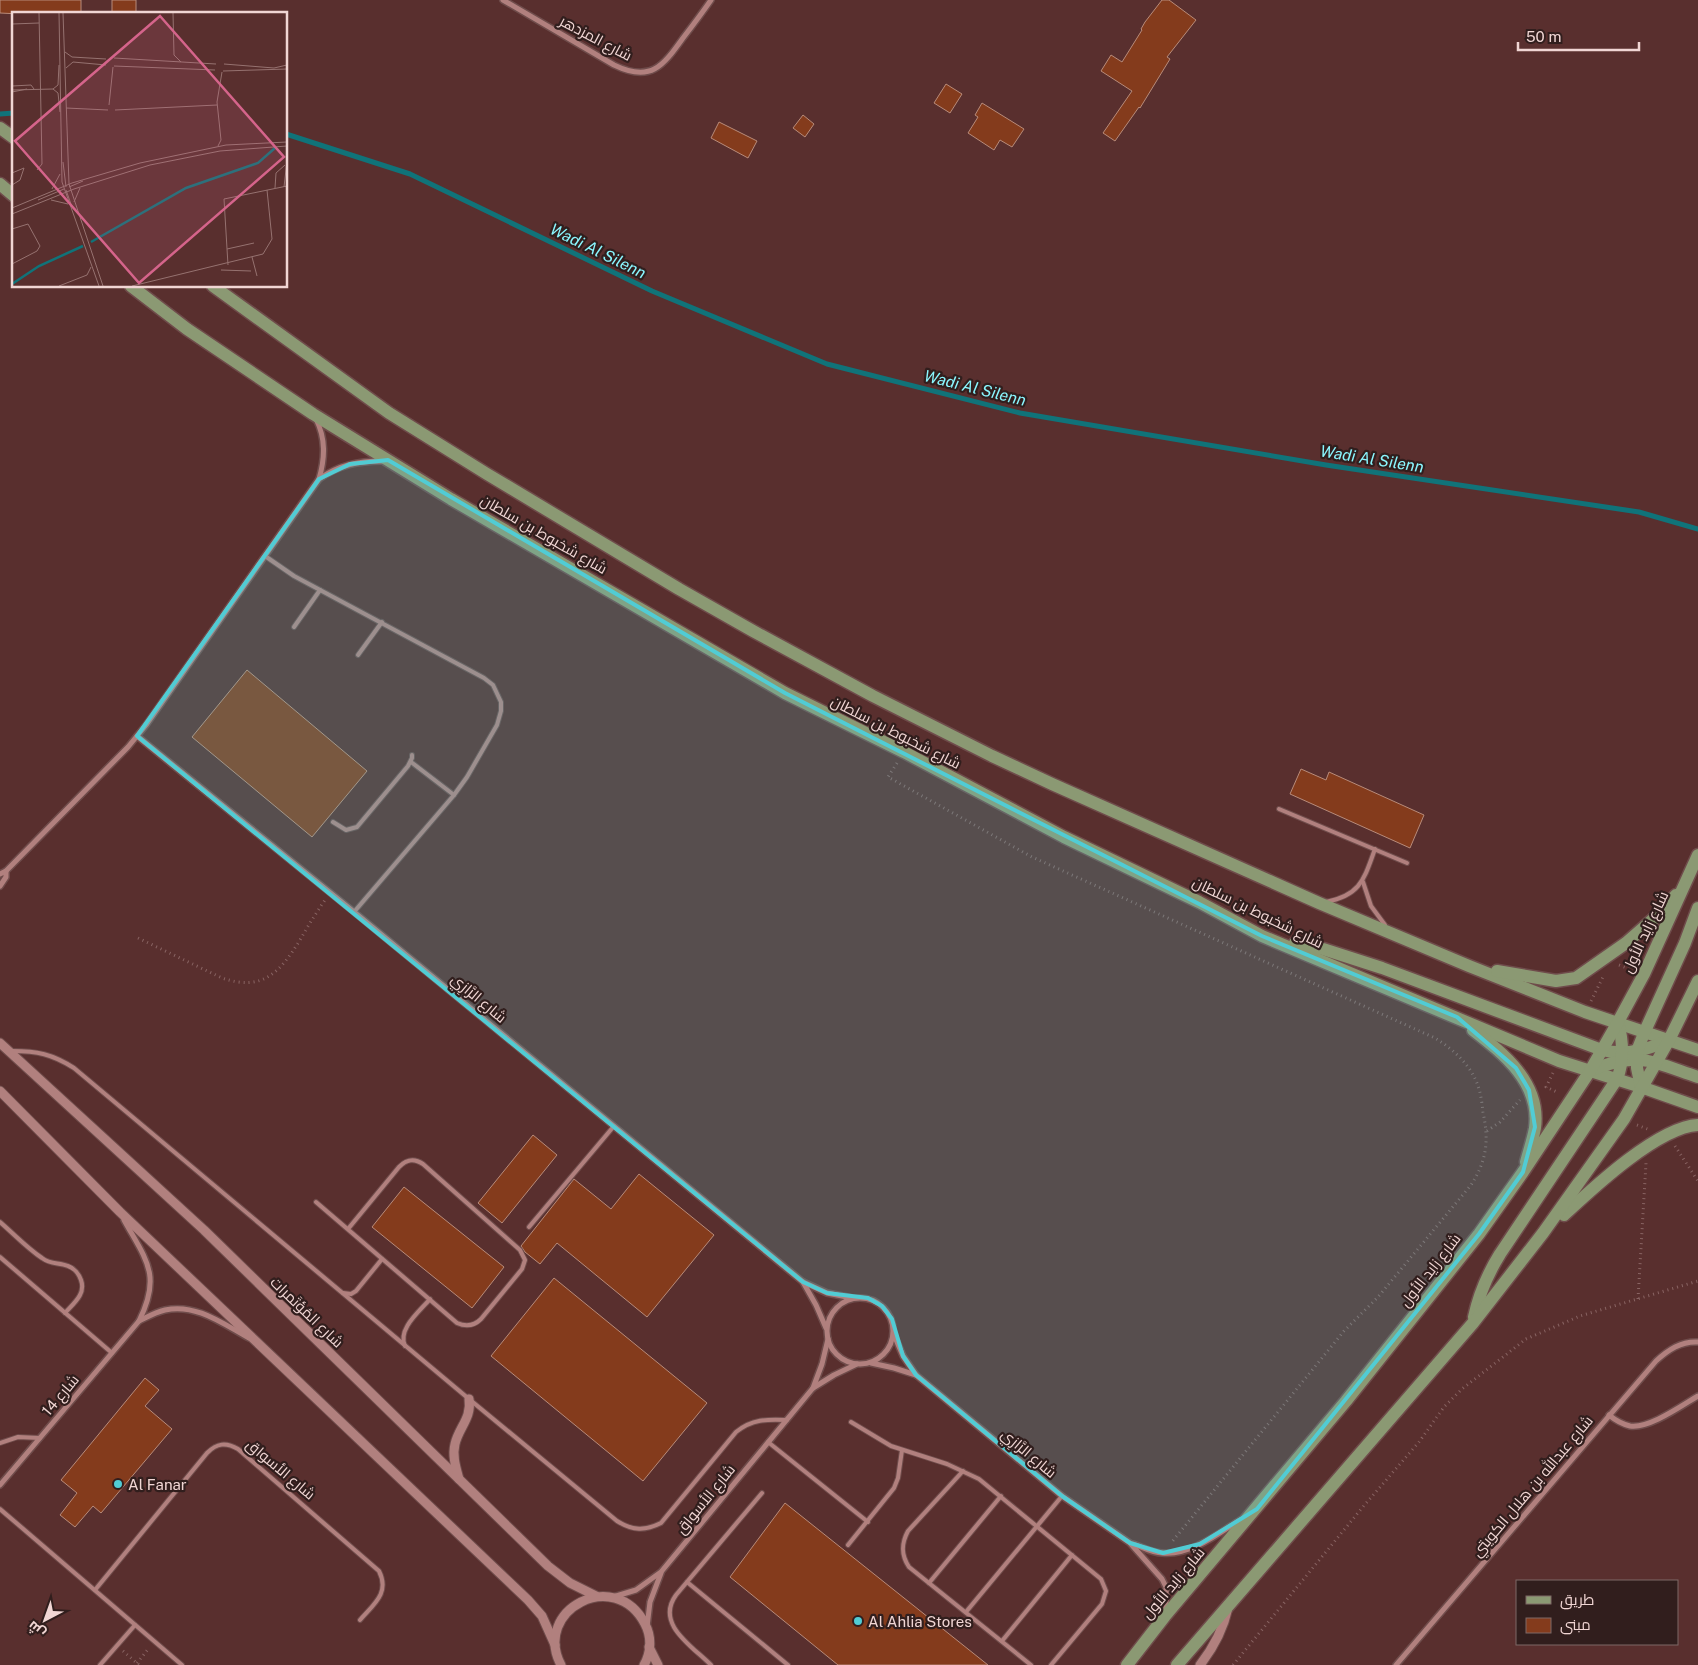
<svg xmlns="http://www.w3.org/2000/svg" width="1698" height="1665" viewBox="0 0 1698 1665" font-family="'Public Sans',Cairo,sans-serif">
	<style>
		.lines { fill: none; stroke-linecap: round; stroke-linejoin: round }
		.stream { stroke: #107379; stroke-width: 5 }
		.building { fill: #843b1c; stroke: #b88b7a }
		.service-casing { stroke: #6f4c4b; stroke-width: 6 }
		.minor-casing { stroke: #6f4c4b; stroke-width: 8 }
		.tertiary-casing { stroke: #6f4c4b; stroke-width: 11 }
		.primary-casing { stroke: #6f4c4b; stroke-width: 15 }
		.path { stroke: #896463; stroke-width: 3; stroke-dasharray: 1 4; stroke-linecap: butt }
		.service { stroke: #b1807e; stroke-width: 4 }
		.minor { stroke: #b1807e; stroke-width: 5 }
		.tertiary { stroke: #b1807e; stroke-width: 9 }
		.primary { stroke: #8b9973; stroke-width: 12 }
		.marked { fill: #51ccd4; fill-opacity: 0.2; stroke: #51ccd4; stroke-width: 4; stroke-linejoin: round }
		.poi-dot { fill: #51ccd4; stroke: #311e1d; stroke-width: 2 }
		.labels { text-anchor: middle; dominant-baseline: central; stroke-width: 4.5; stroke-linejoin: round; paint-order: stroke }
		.street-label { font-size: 15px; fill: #f1d6d4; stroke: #311e1d }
		.poi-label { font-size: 15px; fill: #f1d6d4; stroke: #311e1d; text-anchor: start }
		.water-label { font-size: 16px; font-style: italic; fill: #8bf7ff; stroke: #311e1d }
		.inset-river { fill: none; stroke: #107379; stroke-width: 2.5 }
		.inset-road { fill: none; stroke: #967270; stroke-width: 1 }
		.view { fill: #d5648b; fill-opacity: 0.15; stroke: #d5648b; stroke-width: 2.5 }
		.inset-edge { fill: none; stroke: #f1d6d4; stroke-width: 2.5 }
	</style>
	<rect width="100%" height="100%" fill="#592f2e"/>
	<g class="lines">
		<g class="stream">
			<polyline points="0,114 14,113"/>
			<polyline points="286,134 410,174 652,291 827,364 1020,413 1326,465 1639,512 1698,529"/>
		</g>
	</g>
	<g class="building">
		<polygon points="0,0 81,0 81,13 20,12 20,14 0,13"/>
		<rect x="112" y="0" width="24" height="14"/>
		<polygon points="1162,0 1169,0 1196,20 1167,57 1170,59 1140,108 1139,107 1115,141 1103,133 1132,91 1101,71 1111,55 1122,62 1142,30 1141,29 1145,22"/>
		<polygon points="946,84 962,94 950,113 934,103"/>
		<polygon points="982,103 1024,129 1012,147 1000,140 994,150 968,133 978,117 975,115"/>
		<polygon points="803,115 814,124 805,137 793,128"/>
		<polygon points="719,122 757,141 748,158 711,138"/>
		<polygon points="247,670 367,771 312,837 192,737"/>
		<polygon points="1301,769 1326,780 1329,772 1424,815 1410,848 1290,794"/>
		<polygon points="533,1135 557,1155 502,1223 478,1203"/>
		<polygon points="639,1174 714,1235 647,1317 557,1243 540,1264 525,1252 521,1246 574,1179 611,1209"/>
		<polygon points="404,1187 504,1267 472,1308 372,1227"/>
		<polygon points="554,1278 707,1403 643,1481 491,1356"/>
		<polygon points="145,1378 159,1390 145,1406 172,1429 101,1513 93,1506 75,1527 60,1515 77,1493 61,1480"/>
		<polygon points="785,1503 988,1665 838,1665 730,1577"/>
	</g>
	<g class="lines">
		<defs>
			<g id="service">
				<polyline points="265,556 294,576 484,678 493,685 501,702 501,711 497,725 467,777 454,795 354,912"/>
				<polyline points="294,627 320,590"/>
				<polyline points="358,655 382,622"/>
				<polyline points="411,762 454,795"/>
				<polyline points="1279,809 1407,863"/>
				<polyline points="333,822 346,830 357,827 408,766 412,758 412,755"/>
				<polyline points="1363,882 1371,906 1385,925"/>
				<path d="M1326,902c35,-7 38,-23 49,-53"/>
				<path d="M12,1051c25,0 40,3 62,17l395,331 148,122c16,10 28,10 44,2l75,-91c16,-13 31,-13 51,-12"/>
				<path d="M316,1202l141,121c9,4 17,3 24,-4l41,-50 3,-9 -5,-10 -97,-86c-9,-6 -16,-5 -24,3l-51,62"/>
				<path d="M0,1222c14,12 27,26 42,36 9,7 17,4 26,8 6,2 11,8 13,14 5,14 -7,23 -16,33"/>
				<polyline points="529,1227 614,1126"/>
				<polyline points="0,1257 112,1353"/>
				<polyline points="343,1293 351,1294 356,1291 382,1259"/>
				<path d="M405,1346c-8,-17 15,-35 25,-47"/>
				<polyline points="851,1422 891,1446 947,1464 979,1479 1101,1579 1106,1591 1102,1604 1051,1665"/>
				<polyline points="768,1442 868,1522"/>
				<polyline points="0,1443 18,1437 40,1438"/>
				<path d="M963,1471l-55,60c-7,13 -7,24 1,36l122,98"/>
				<polyline points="0,1509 182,1665"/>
				<polyline points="848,1545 894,1488 898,1478 902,1450"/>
				<polyline points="687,1582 788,1665"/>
				<polyline points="929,1583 1001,1496"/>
				<path d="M95,1590l112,-137c10,-10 19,-11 31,-4l141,122c11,22 -5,33 -19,49"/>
				<polyline points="966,1612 1062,1496"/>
				<polyline points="1002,1641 1072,1555"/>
				<polyline points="100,1665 135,1625"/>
				<path d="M711,1665c-19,-19 -56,-41 -35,-70l86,-102"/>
			</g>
			<g id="minor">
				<path d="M503,0l111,65c37,18 49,1 69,-27 10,-13 19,-25 28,-38"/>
				<path d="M319,479c20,-14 39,-18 63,-18"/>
				<polyline points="137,736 354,912 803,1282 827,1293 852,1298"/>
				<path d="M0,874l6,-3 122,-124 18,-22 173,-246c6,-21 7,-40 -3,-60"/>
				<polyline points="0,886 6,877 6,871"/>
				<polyline points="803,1282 816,1305 826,1328"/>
				<circle cx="860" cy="1331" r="33"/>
				<path d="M139,1321c8,-4 17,-9 26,-11 31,-7 58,14 84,28"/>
				<polyline points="894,1335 903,1356 916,1375 1062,1496 1130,1543 1162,1579 1166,1587 1166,1611"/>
				<polyline points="871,1363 894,1368 916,1375"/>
				<polyline points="813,1388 822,1364 828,1339"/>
				<path d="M1609,1415c6,5 13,9 21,11 19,3 51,-20 68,-30"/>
				<path d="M0,1485l139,-164c23,-46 7,-61 -15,-101"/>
				<path d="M1133,1544c9,3 19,9 29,9 28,3 56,-19 78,-33"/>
				<polyline points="613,1597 636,1590 661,1572 813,1388 834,1375 857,1364"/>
				<polyline points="647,1627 650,1602 661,1573"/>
				<path d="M1396,1665l260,-304c12,-11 25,-20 42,-19"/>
			</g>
			<g id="tertiary">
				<polyline points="0,1043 204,1230 548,1566 570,1583 596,1596"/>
				<polyline points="0,1091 120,1212 528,1600 542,1616 555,1645"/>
				<path d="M459,1479c-3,-11 -7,-23 -4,-35 4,-17 17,-26 14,-45"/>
				<polyline points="649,1647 658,1665"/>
				<path d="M561,1665c-29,-55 54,-99 84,-41 7,13 6,29 -1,41"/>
				<path d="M1200,1665c14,-18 23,-35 28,-57"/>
			</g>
			<g id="primary">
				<polyline points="0,128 14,138"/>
				<polyline points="0,184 14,196"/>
				<polyline points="131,286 187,329 313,414 451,499 785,693 904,752 1064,837 1199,902 1262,936 1559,1061 1641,1087 1698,1107"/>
				<polyline points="213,286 389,413 487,474 679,589 753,631 873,696 992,756 1052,784 1319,903 1469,966 1585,1012 1698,1050"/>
				<path d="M1295,943l28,6 59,19 220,82c23,6 46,0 67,-10"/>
				<polyline points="1497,971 1556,981 1576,978 1626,943 1658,915 1676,895"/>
				<path d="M1473,1030c31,24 68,53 62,98 -2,11 -6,23 -9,34"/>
				<path d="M1590,1071c47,-21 63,-9 108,6"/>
				<polyline points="1641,1087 1637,1068 1637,1051 1645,1031 1685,943 1698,908"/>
				<path d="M1564,1215c29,-27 94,-88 134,-90"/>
				<path d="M1474,1317c5,-23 13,-42 26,-63l117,-175c7,-18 6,-38 1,-57"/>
				<polyline points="1127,1665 1165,1616 1346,1401 1479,1234 1523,1172 1590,1071 1618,1022 1644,974 1698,855"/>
				<polyline points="1177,1665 1473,1323 1543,1233 1624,1119 1669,1040 1698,981"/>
			</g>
		</defs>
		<use href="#service" class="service-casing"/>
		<use href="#minor" class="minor-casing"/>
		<use href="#tertiary" class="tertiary-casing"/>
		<use href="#primary" class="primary-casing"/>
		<g class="path">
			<path d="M897,763l-9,14 144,80 403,181c18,11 36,27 43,48 3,8 4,18 5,26 6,29 4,48 -12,73l-93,112 -34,34 -173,212"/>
			<path d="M138,938l84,40c41,14 58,-6 78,-38 8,-14 16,-27 25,-40"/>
			<polyline points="1619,965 1632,970"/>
			<polyline points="1591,1001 1603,977"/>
			<polyline points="1553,1073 1546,1087 1559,1093"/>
			<polyline points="1637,1125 1650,1130"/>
			<polyline points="1487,1131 1500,1122 1520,1100"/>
			<polyline points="1675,1146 1698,1181"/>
			<polyline points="1638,1299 1646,1163"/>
			<polyline points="123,1651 139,1665"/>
			<polyline points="137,1663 149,1648"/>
			<polyline points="1233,1665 1362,1508 1419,1442 1444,1407 1462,1389 1526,1339 1580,1316 1698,1281"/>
		</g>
		<use href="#service" class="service"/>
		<use href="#minor" class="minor"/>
		<use href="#tertiary" class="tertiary"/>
		<use href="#primary" class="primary"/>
	</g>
	<path class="marked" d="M388,460l397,233 477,243 195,81 59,51 13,22 6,37 -12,45 -44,62 -222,275 -57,35 -37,9 -33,-10 -68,-47 -146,-121 -13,-19 -11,-37 -10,-13 -14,-8 -41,-5 -24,-11 -666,-546 182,-257 31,-15z"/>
	<g class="poi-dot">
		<circle cx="118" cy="1484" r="5"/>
		<circle cx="858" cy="1621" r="5"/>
	</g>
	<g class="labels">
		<g class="street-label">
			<text transform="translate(596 38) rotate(28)">شارع المزدهر</text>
			<text transform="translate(544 534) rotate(30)">شارع شخبوط بن سلطان</text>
			<text transform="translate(896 732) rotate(27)">شارع شخبوط بن سلطان</text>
			<text transform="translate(1258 912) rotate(26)">شارع شخبوط بن سلطان</text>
			<text transform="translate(1645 932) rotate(-65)">شارع زايد الأول</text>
			<text transform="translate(479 998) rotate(40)">شارع الرَّازِي</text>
			<text transform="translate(1430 1270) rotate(-52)">شارع زايد الأول</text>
			<text transform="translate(307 1312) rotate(44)">شارع المُؤتَمرات</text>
			<text transform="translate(60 1395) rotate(-50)">شارع 14</text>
			<text transform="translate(1029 1453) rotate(40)">شارع الرَّازِي</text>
			<text transform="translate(281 1469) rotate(40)">شارع الأسواق</text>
			<text transform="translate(1532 1486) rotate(-50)">شارع عبدالله بن هلال الكويتي</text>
			<text transform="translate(705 1499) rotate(-51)">شارع الأسواق</text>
			<text transform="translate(1173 1583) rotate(-50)">شارع زايد الأول</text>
		</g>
		<g class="poi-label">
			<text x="128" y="1484">Al Fanar</text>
			<text x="868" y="1621">Al Ahlia Stores</text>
		</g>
		<g class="water-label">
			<text transform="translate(598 251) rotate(26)">Wadi Al Silenn</text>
			<text transform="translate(975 388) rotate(14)">Wadi Al Silenn</text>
			<text transform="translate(1372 459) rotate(9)">Wadi Al Silenn</text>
		</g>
	</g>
	<g transform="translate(12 12)">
		<rect width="275" height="275" fill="#592f2e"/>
		<path class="inset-river" d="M79,230l95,-54 72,-25 17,-15M0,272l27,-18 44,-20"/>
		<path class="inset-road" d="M47,1l3,169 37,104M51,1l6,171 34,102M161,1l1,42 7,7M0,12l27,-1M53,40l7,5 34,2M102,46l102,6M212,52l50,4 13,-3M102,54l101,4M54,56l7,-6 33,3M211,59l64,-2M0,74l19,-1 3,4M41,77l5,-4 1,-20M41,77l5,4 2,19M0,78l41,-1M0,80l15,-3M97,93l4,-38M54,96l42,2M103,98l102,-5M206,134l3,-6 -4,-38 5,-30M51,150l3,25M25,158l5,-6 -3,-151M0,161l12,-5 -4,12 -8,5M57,175l14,-6M272,175l3,-26M263,176l1,-15 9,-8M40,177l8,-15M54,178l6,17M26,188l26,-11M39,188l17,4M62,190l6,-14M0,196l60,-25 68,-20 86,-18 61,-3M0,202l62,-25 76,-24 70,-14 67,-5M0,217l16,-5 12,22 -3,5 -25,13M215,237l27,-6M240,245l5,19M216,253l-4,-66 63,-13M209,258l30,1M47,274l28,-11 4,-8M120,274l131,-32 9,-15 -5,-49"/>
		<path class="view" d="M148,4l124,141 -145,126 -124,-142z"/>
		<rect width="275" height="275" class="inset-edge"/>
	</g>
	<rect x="1516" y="1580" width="162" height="65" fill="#311e1d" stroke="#7e6866"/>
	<rect x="1526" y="1596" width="25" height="8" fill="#8b9973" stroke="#7e6866"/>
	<text x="1560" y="1605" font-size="15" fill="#f1d6d4">طريق</text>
	<rect x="1526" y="1618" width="25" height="15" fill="#843b1c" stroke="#7e6866"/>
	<text x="1560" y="1630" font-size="15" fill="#f1d6d4">مبنى</text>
	<g transform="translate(45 1620) rotate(221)" stroke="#311e1d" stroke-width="4" paint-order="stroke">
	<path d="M0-4L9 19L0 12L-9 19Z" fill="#f1d6d4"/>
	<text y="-8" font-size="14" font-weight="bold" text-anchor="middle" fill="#f1d6d4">ش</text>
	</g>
	<path d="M1518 42v8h121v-8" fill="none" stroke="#f1d6d4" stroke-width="2.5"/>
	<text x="1526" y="42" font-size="15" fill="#f1d6d4" stroke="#311e1d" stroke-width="4" paint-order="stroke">50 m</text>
</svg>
